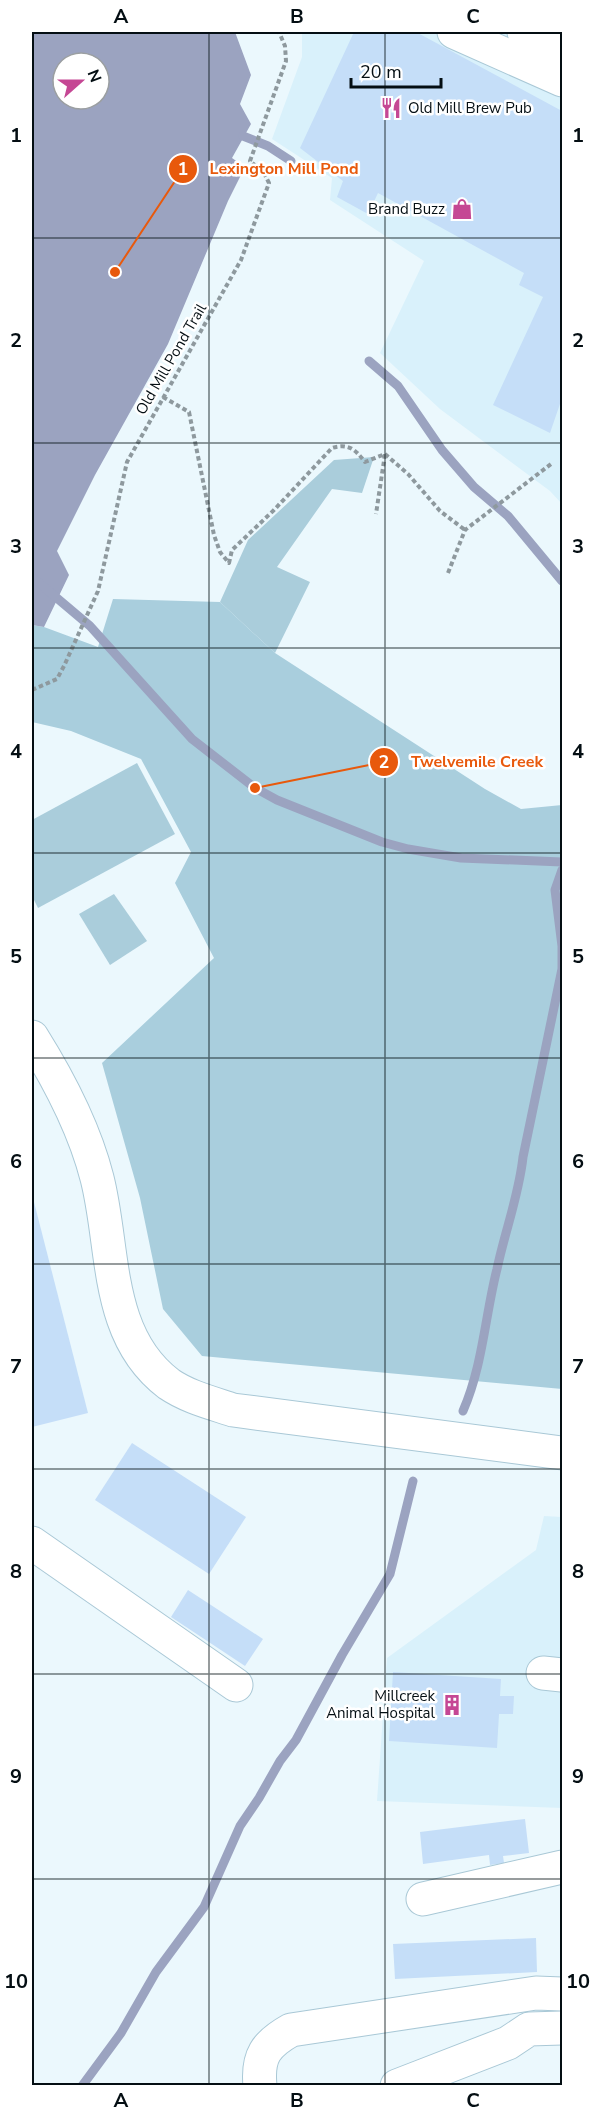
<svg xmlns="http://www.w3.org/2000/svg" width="594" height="2117" viewBox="0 0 594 2117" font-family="'Nunito Sans',sans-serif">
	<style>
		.built { fill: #d9f1fb }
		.green { fill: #aacddb }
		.forest { fill: #a9cedd }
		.water { fill: #9ba3c0; fill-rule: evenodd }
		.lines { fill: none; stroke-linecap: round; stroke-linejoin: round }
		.stream { stroke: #9ba3c0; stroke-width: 9 }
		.building { fill: #c5def8 }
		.minor-casing { stroke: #a9c8d6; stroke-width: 35 }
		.path { stroke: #8e999e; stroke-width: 4; stroke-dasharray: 4.5 3; stroke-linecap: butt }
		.minor { stroke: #fff; stroke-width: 33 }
		.grid { fill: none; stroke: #040e13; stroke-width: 1.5; stroke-opacity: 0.55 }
		.labels { text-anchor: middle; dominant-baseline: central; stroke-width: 5; stroke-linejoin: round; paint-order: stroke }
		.poi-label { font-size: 15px; fill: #040e13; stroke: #fff; text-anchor: end }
		.street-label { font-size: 15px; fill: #040e13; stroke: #fff }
		.leader { fill: none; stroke: #e8590c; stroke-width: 2 }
		.callout-dot { fill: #e8590c; stroke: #fff; stroke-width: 2 }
		.mark-label { font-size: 18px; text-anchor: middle; font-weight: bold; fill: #fff }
		.callout-label { font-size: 16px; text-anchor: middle; font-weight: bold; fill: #e8590c; stroke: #fff; stroke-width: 5; stroke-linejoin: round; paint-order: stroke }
		.neatline { fill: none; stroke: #040e13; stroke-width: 2 }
		.grid-label { font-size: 20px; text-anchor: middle; font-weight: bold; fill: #040e13 }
	</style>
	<rect width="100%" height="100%" fill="#ebf8fd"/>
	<g class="built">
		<polygon points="302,32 562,32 562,504 550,491 440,409 380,353 424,261 330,200 332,178 272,139 302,57"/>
		<polygon points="544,1516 562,1517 562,1808 377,1801 387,1658 536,1550"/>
	</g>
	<g class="green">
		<polygon points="374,457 362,493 332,489 277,567 310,582 275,653 220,602 248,540 334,460"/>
		<polygon points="137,763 175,834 38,908 32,896 32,820"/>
		<polygon points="114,894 147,941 110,965 79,914"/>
	</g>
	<polygon class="forest" points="113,599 220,602 275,653 485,789 521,809 562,805 562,1389 202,1356 163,1309 140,1198 102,1063 214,958 175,883 191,852 141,759 71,731 32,722 32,625 44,627 98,647"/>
	<path class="water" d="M32,32h203l16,43 -11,29 11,20 -19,34 13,9 -17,34 -60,143 -73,131 -38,76 12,24 -25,52 -12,-2zM63,63h36v36h-36z"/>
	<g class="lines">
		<g class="stream">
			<polyline points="243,136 268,146 291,161"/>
			<polyline points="369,361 398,386 442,450 474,487 508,516 562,581"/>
			<polyline points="32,577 90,626 192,739 255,788 277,800 382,842 408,849 461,858 562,862"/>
			<path d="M463,1411c20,-46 22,-95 34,-142 8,-38 22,-74 26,-112l39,-188v-23l-7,-56 7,-20"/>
			<polyline points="82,2086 121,2033 156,1972 204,1907 240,1826 259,1798 280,1761 296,1740 342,1655 390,1574 413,1481"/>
		</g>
	</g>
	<g class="building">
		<polygon points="354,32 416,32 562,111 562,398 550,433 493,405 543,297 519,285 524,273 378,193 368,214 337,197 343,181 300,148"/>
		<polygon points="32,1202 34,1202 88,1413 32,1427"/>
		<polygon points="132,1443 246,1517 209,1574 95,1500"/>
		<polygon points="188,1590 263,1639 245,1666 171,1617"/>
		<polygon points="393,1672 501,1679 500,1696 514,1696 513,1714 499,1714 497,1748 389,1741"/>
		<polygon points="525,1819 529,1853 503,1856 504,1863 490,1865 489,1855 423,1864 420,1832"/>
		<polygon points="536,1938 537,1972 395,1979 393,1944"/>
	</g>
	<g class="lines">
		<defs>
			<g id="minor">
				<polyline points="454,32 562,80"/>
				<polyline points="524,32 562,51"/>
				<path d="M32,1037c27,43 52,90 65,141 18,70 7,157 72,206 19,13 43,19 64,26l329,43"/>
				<polyline points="32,1543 236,1685"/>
				<polyline points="543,1673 562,1675"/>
				<polyline points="423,1899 562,1867"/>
				<path d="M260,2086c-3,-30 6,-42 31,-56l245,-37 26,1"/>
				<polyline points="397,2086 508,2043 529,2029 562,2028"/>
			</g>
		</defs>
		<use href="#minor" class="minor-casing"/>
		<g class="path">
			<path d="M163,397l26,15 25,123 6,17 9,11 3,-13 42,-40 58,-62c16,-5 23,1 33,14l20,-8 -9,60"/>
			<polyline points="385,454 408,474 440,511 465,530"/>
			<polyline points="448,573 465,530 551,464"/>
			<polyline points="32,690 57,679 64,666 98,591 127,462 241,260 269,183 264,173 250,161 286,61 285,46 279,32"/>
		</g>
		<use href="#minor" class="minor"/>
	</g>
	<path class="grid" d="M209,32v2054M385,32v2054M32,238h530M32,443h530M32,648h530M32,853h530M32,1058h530M32,1264h530M32,1469h530M32,1674h530M32,1879h530"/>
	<defs>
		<symbol id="restaurant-bare" viewBox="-9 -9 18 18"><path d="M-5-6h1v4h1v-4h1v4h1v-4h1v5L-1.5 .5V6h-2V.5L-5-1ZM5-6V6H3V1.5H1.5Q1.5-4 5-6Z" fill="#c54794" stroke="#fff" stroke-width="2.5" paint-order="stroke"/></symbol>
		<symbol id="shop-bare" viewBox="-9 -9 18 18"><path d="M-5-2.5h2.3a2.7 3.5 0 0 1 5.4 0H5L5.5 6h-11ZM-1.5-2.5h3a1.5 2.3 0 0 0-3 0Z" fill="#c54794" stroke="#fff" stroke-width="2.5" paint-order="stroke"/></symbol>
		<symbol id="building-bare" viewBox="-9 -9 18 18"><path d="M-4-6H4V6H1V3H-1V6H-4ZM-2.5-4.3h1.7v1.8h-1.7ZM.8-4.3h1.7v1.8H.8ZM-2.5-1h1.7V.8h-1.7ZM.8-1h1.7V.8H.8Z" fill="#c54794" stroke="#fff" stroke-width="2.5" paint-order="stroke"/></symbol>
	</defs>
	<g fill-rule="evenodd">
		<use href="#restaurant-bare" x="376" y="93" width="30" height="30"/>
		<use href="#shop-bare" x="447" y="194" width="30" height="30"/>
		<use href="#building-bare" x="437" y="1690" width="30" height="30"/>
	</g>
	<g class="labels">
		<g class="poi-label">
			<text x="408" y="108" text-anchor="start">Old Mill Brew Pub</text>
			<text x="445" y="209">Brand Buzz</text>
			<text x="435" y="1696">Millcreek<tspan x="435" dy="17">Animal Hospital</tspan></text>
		</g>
		<g class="street-label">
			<text transform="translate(171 359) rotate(-60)">Old Mill Pond Trail</text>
		</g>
	</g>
	<path class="leader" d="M115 272L183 169M255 788L384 762"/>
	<g class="callout-dot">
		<circle cx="115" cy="272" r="6"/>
		<circle cx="255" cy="788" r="6"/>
		<circle cx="183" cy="169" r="15"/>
		<circle cx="384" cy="762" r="15"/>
	</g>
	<g class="mark-label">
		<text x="183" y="175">1</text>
		<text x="384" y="768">2</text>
	</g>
	<g class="callout-label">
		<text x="284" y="174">Lexington Mill Pond</text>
		<text x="477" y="767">Twelvemile Creek</text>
	</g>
	<rect width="594" height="2117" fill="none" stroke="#ffffff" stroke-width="66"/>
	<g transform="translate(81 81) rotate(69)"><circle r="28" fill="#ffffff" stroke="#9b9fa1" stroke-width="1.5"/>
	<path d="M0-4.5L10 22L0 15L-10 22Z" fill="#c54794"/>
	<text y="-9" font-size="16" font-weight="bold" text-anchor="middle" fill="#040e13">N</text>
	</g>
	<path d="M351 78v9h90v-9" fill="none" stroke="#040e13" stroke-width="3"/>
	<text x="360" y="78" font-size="18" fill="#040e13" stroke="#ffffff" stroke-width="4.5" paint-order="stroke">20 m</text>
	<rect x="33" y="33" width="528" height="2051" class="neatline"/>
	<g class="grid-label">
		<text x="121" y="23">A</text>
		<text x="297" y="23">B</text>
		<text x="473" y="23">C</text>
		<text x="16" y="142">1</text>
		<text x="578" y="142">1</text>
		<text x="16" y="347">2</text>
		<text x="578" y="347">2</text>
		<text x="16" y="553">3</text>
		<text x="578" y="553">3</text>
		<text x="16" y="758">4</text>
		<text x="578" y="758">4</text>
		<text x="16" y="963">5</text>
		<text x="578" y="963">5</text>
		<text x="16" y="1168">6</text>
		<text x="578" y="1168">6</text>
		<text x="16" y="1373">7</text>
		<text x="578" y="1373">7</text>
		<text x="16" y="1578">8</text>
		<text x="578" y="1578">8</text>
		<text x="16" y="1783">9</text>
		<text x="578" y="1783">9</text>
		<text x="16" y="1988">10</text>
		<text x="578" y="1988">10</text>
		<text x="121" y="2107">A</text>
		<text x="297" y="2107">B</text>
		<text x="473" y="2107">C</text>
	</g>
</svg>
